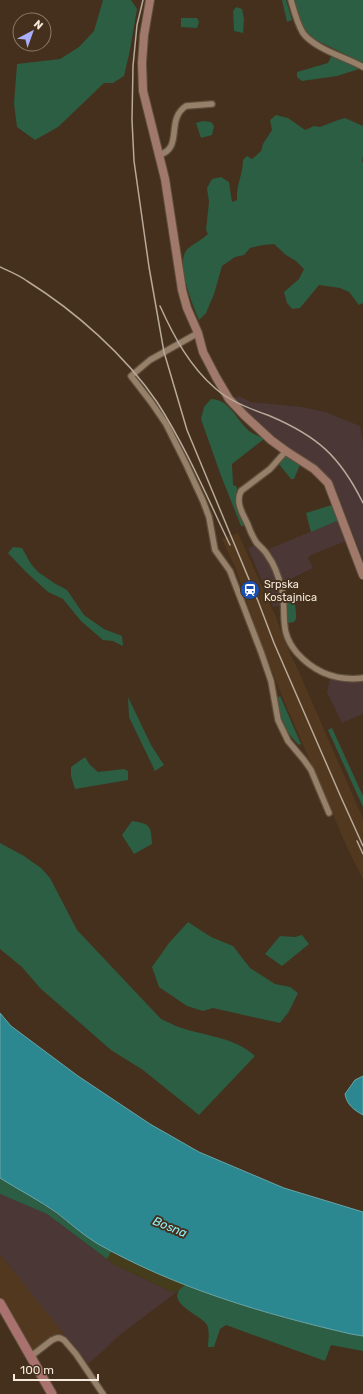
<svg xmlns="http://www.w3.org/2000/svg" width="363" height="1394" viewBox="0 0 363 1394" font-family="Rubik,sans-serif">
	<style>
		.built { fill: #51381e }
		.industrial { fill: #4b3736 }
		.green { fill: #2c5e43 }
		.sand { fill: #453c1c }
		.water { fill: #2b8891; stroke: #68a5a8 }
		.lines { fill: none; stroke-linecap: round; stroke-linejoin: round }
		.minor-casing { stroke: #5f4e3c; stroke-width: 8 }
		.secondary-casing { stroke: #5f4e3c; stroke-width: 10 }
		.primary-casing { stroke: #5f4e3c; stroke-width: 11 }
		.minor { stroke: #978069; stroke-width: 5.5 }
		.secondary { stroke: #a0796b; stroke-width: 8 }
		.primary { stroke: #aa726e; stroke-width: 9 }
		.rail { stroke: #b8a99a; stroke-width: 1.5 }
		.labels { text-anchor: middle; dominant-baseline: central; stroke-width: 4; stroke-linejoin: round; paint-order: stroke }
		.poi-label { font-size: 11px; fill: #f5e8dc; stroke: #44301c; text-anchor: start }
		.water-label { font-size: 12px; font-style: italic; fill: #91f1fb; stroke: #44301c }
	</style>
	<rect width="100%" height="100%" fill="#44301c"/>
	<g class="built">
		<polygon points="238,533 275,615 285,643 299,672 363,819 363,879 346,845 285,703 260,641 237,572 222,539"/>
		<polygon points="0,1254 66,1336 55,1336 31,1351 0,1296"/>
	</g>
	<g class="industrial">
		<polygon points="239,396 251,402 302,407 325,412 360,426 363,442 363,559 335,490 329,478 318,469 270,435 246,412 235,398"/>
		<polygon points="339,520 348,540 311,555 308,558 313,568 282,583 276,563 269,549"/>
		<polygon points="257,545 265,553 276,575 282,605 273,607 248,548"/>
		<polygon points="330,679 349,681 363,680 363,714 342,723 327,692"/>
		<polygon points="0,1194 47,1214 113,1264 172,1292 178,1291 117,1337 104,1350 88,1364 0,1254"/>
	</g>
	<g class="green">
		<polygon points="103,0 131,0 137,9 130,50 124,76 113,83 104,83 58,127 35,140 17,127 14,104 17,64 60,59 79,47 94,31"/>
		<polygon points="282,0 286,0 292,20 287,22"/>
		<path d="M295,0h68v63l-51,-25c-11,-11 -14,-23 -17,-38z"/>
		<polygon points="236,7 242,9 244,19 243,33 234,31 233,11"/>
		<polygon points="181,18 197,18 199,22 197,28 181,27"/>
		<polygon points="332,55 359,69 337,76 302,81 297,77 297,72 328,63"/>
		<path d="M276,115l12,3 17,12 9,-4 6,1 18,-7 7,-2 18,8v30l-1,5 1,2v140l-4,2 -10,-13 -9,-4 -21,-3 -19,23 -8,1 -5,-6 -3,-11 15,-13 5,-10 -8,-8 -10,-6 -12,-11 -11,1 -13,3 -6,7 -9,2 -13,9 -8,28 -8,19 -7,7c-6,-15 -23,-55 -13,-69 4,-6 15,-10 22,-17l-2,-4 3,-28 -2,-14 5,-9 9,-2 8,5 3,20 5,-2c-1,-16 6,-25 6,-40l4,-4 5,3 9,-8 2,-7 9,-14 -2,-10z"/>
		<polygon points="203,121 211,122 214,126 212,135 201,138 196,123"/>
		<path d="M211,399c18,0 25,20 37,31 4,4 11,6 16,9l-32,25 1,21 4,2 -1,15 8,24h-3l-21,-53 -19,-54 3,-12z"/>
		<polygon points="285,455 300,465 294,479 291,479 278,463"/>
		<polygon points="332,505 339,520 311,532 306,513"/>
		<polygon points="13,547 22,548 31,564 38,572 54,583 67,590 84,615 104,629 122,636 123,646 113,641 103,640 81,621 63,599 48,592 26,572 8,553"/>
		<polygon points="294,595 296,613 296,619 294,622 288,623 285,597"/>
		<path d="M280,696l21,48 -2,1c-17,-17 -17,-24 -22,-47z"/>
		<polygon points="128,697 151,745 164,765 155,771 129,717"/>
		<polygon points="332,728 363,796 363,807 328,730"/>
		<polygon points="85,757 90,765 98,772 124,769 128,771 128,780 75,789 71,776 71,767"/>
		<path d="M132,821c19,3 19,5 20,23l-18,10 -12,-19z"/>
		<path d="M0,843l24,13 17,12 9,10 27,52 84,89c5,2 10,5 15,7 25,10 58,10 79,30l-56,59 -56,-45 -32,-20 -71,-62 -18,-21 -22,-18z"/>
		<polygon points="188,922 211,937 233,946 250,968 275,984 290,987 298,993 288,1013 280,1023 213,1008 203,1011 187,1006 159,987 152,967 169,943"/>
		<polygon points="302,935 309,944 282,966 265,954 280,936 295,937"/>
		<polygon points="0,1178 31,1195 97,1243 112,1251 107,1259 47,1214 0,1194"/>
		<path d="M185,1285c54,21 110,36 166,49l12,2v15l-32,-6 -6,16 -99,-36 -6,4 -6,18h-6c0,-6 2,-16 -1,-22 -6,-10 -35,-19 -29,-33 1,-3 5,-6 7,-7z"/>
	</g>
	<polygon class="sand" points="112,1251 185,1285 178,1291 172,1292 113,1264 107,1259"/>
	<g class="water">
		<path d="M0,1013l11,13 67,50 72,48 49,28 85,36 79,24v124l-12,-2c-87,-20 -175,-46 -253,-90 -15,-9 -28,-21 -41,-31 -18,-13 -38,-23 -57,-35z"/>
		<path d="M363,1076v39c-9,-5 -16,-10 -18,-21l10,-14z"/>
	</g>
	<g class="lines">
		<defs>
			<g id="minor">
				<path d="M291,0c3,11 6,23 12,33 12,16 42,24 60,34"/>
				<path d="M159,155c25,-7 6,-35 27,-49l26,-2"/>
				<polyline points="198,333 150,360 131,376 151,402 166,424 186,464 203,501 209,517 215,550 230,571 261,652 271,681 278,720 288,741 304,760 311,770 329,813"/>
				<path d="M286,451l-16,18 -29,22c-6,12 2,23 7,34 2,6 5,12 8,17 4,5 9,8 12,14 7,9 11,22 14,34 5,24 -4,41 15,63 18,20 41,28 66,25"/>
				<polyline points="30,1357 52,1340 57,1338 60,1338 64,1340 76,1354 103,1394"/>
			</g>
			<polyline id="secondary" points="150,0 144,35 142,63 143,91 165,179 182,290 187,308 198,333 203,352 216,377 229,399 244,415 271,440 286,451 314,469 328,483 363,575"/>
			<polyline id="primary" points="0,1303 52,1394"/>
		</defs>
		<use href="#minor" class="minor-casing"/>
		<use href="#secondary" class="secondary-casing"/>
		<use href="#primary" class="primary-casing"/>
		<use href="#minor" class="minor"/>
		<use href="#secondary" class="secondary"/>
		<use href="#primary" class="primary"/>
		<g class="rail">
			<polyline points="143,0 137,25 133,66 132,120 134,161 149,267 164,352 187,430 258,601 274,643 340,795 363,846"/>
			<path d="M0,267c9,4 19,8 27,14 48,30 98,74 130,121 29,45 50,95 73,143"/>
			<path d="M160,306c14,31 30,61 56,83 15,13 35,20 54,27 47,20 70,40 93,87"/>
			<polyline points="357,841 363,854"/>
		</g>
	</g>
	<defs>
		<symbol id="station-disc" viewBox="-11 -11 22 22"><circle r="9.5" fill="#1a4fb4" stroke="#44301c"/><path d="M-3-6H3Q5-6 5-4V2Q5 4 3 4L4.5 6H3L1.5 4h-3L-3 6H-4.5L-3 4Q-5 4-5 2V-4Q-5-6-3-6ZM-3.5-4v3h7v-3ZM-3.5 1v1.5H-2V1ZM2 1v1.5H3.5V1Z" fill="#fff"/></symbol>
	</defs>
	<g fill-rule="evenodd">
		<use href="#station-disc" x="239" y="579" width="22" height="22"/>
	</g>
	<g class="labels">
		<g class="poi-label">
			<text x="264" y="584">Srpska<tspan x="264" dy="13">Kostajnica</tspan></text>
		</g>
		<g class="water-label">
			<text transform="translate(170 1227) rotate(22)">Bosna</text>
		</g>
	</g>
	<g transform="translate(32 32) rotate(41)"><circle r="19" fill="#44301c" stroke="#8b7a69"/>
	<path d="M0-3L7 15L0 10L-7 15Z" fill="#abaffb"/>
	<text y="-6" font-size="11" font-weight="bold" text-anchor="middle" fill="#f5e8dc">N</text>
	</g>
	<path d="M14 1374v6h84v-6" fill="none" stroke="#f5e8dc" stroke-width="2"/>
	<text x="20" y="1374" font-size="12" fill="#f5e8dc" stroke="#44301c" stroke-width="3" paint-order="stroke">100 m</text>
</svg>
